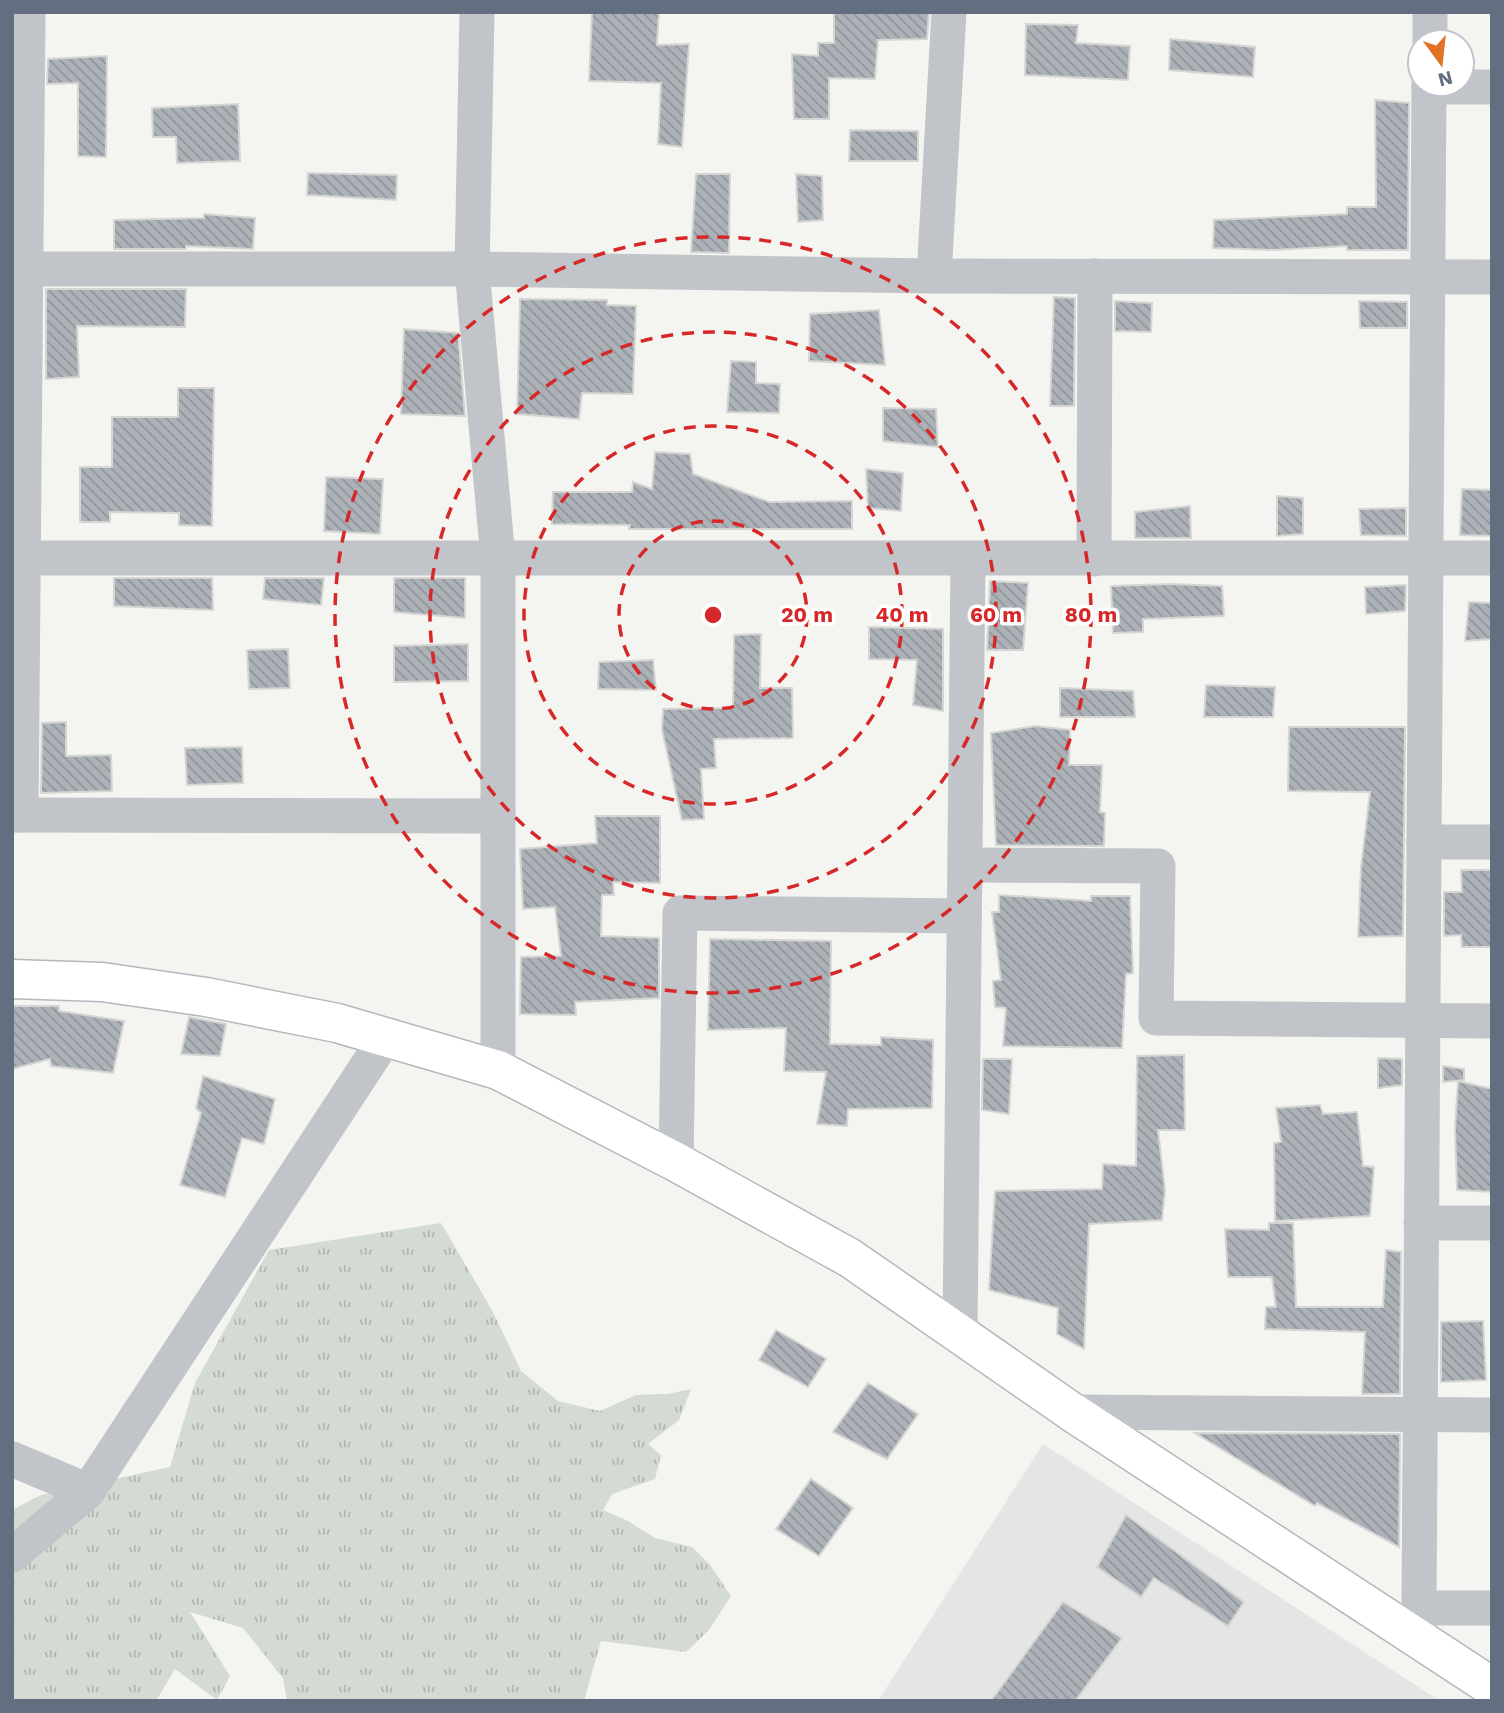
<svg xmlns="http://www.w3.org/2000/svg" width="1504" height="1713" viewBox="0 0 1504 1713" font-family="'Work Sans',sans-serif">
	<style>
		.built { fill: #e4e5e4 }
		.grass { fill: url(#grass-tufts) }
		.building { fill: url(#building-back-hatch); stroke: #d5d6d3; stroke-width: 2 }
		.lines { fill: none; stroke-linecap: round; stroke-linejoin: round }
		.secondary-casing { stroke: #b4b7bc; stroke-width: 41 }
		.street { stroke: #c1c4c8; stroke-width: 35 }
		.secondary { stroke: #fff; stroke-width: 38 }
		.ring { fill: none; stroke: #d62828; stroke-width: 3.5; stroke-dasharray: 12 9 }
		.centre { fill: #d62828; stroke: #fff; stroke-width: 3.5 }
		.ring-label { font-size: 21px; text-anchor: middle; font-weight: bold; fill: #d62828; stroke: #fff; stroke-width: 7; stroke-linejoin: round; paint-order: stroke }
	</style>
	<defs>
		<pattern id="grass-tufts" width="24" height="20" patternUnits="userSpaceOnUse" patternTransform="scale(1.75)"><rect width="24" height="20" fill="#d4dbd2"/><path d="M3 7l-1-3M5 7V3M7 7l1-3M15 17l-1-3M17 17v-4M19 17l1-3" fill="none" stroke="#b0b6b0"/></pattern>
		<pattern id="building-back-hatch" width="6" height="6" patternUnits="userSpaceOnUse" patternTransform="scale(1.75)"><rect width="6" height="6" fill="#acb2b8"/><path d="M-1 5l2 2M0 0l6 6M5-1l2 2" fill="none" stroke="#90959b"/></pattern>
	</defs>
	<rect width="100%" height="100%" fill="#f4f4f0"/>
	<polygon class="built" points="1043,1444 1440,1701 878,1701"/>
	<polygon class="grass" points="441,1223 493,1312 521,1371 558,1401 600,1411 636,1395 668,1394 691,1389 679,1420 648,1444 661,1455 655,1479 612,1494 603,1510 628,1521 655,1538 692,1547 710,1565 731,1596 709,1630 686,1652 601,1641 584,1701 287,1701 283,1678 243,1628 190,1612 230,1676 217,1700 175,1669 156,1701 12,1701 12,1510 41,1495 170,1467 195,1383 269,1250"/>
	<g class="building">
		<polygon points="592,12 659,12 657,45 689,44 682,147 658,144 661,83 589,81"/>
		<polygon points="834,12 929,12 927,39 878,40 875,79 829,78 829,119 794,119 792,54 818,56 818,43 834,43"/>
		<polygon points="1026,24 1078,25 1076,43 1130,46 1128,80 1025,75"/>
		<polygon points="1170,39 1255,47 1253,77 1169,70"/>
		<polygon points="107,56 106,157 78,156 78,83 47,84 48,59"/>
		<polygon points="1375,100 1409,103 1408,250 1347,250 1347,246 1273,250 1213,248 1214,220 1347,214 1347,207 1376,207"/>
		<polygon points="238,104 240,161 177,163 176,137 153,137 152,108"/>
		<polygon points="850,130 918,131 918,161 849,161"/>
		<polygon points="308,173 397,175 396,200 307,195"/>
		<polygon points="696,174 730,174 729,253 691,252"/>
		<polygon points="796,174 822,176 823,220 798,222"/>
		<polygon points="204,214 255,218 253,249 186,246 186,249 114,249 114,220 204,218"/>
		<polygon points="46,289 186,289 185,327 77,326 79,377 46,379"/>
		<polygon points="1054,297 1075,298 1074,406 1050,406"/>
		<polygon points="520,299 607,300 607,305 636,306 633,394 582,393 579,419 517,414"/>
		<polygon points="1115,301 1152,303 1151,332 1115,331"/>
		<polygon points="1359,301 1407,302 1407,328 1360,328"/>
		<polygon points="879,310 885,365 809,361 810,314"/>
		<polygon points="404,329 458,333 465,416 401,414"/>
		<polygon points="731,361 756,362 756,383 780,384 779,413 727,412"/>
		<polygon points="178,388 214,388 212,526 179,525 179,513 110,512 110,522 80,522 80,467 112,467 112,417 178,417"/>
		<polygon points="883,408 936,409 938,447 883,441"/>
		<polygon points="655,452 690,454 693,474 769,502 852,501 852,529 629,529 630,525 552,524 553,492 632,492 633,482 652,489"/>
		<polygon points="866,469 903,473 901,511 868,508"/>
		<polygon points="326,477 383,479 380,534 324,531"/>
		<polygon points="1462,489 1492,490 1492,536 1460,535"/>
		<polygon points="1277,496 1303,498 1303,534 1277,536"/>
		<polygon points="1190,506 1191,538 1135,538 1135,512"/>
		<polygon points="1406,508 1406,536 1361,535 1359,509"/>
		<polygon points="114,578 212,578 213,610 114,606"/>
		<polygon points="265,578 324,578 321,605 263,599"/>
		<polygon points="394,578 465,578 465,618 394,612"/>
		<polygon points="990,581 1028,583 1023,650 987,650"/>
		<polygon points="1170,584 1222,586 1224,616 1143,619 1143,632 1113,633 1111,586"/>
		<polygon points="1406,585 1405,611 1366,614 1365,587"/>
		<polygon points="1469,602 1492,603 1492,639 1465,641"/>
		<polygon points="869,627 943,629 943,711 913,705 917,660 869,659"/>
		<polygon points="761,634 760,688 792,688 793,738 714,739 716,768 701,769 704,819 682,820 662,730 663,709 733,708 734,635"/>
		<polygon points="468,644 468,681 394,682 394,646"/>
		<polygon points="288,649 290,688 249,689 247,650"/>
		<polygon points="653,660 656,690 598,689 599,662"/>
		<polygon points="1206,685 1275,687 1273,717 1204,717"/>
		<polygon points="1060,688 1133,691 1135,717 1060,717"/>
		<polygon points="66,722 66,756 111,755 112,791 41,793 42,723"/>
		<polygon points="1036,726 1070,730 1069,765 1102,765 1100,812 1105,813 1104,846 996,845 991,733"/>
		<polygon points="1289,727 1405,727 1403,936 1358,937 1361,867 1370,792 1288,791"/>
		<polygon points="242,747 243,783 187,785 185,748"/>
		<polygon points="595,816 660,816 660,883 613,882 614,895 602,895 601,936 659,938 659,998 575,1002 576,1015 520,1014 521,957 561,956 555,907 523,909 520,849 597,843"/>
		<polygon points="1461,870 1492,870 1492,947 1462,947 1461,935 1444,936 1444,892 1462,892"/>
		<polygon points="999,895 1091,901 1091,896 1130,896 1133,973 1126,974 1122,1048 1003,1046 1006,1008 995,1007 993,981 1001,980 992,912 999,912"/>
		<polygon points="710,939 831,941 830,1044 881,1045 881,1037 933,1040 932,1108 848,1109 847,1126 817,1124 826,1072 784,1071 786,1028 708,1030"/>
		<polygon points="12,1006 59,1006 59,1011 124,1021 113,1073 51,1066 50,1059 12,1069"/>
		<polygon points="189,1017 226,1024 220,1056 181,1054"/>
		<polygon points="1184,1055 1185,1130 1158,1130 1165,1190 1162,1220 1089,1224 1084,1349 1057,1334 1058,1308 989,1290 995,1191 1102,1189 1103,1164 1136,1166 1137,1056"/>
		<polygon points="1378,1058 1402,1059 1402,1085 1378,1088"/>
		<polygon points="983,1059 1012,1059 1009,1114 982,1110"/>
		<polygon points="1443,1066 1464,1069 1464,1080 1443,1082"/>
		<polygon points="203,1076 275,1099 264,1144 242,1138 225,1197 180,1185 201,1113 196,1108"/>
		<polygon points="1458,1081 1492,1089 1492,1192 1457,1190 1455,1128"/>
		<polygon points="1320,1105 1323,1114 1357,1112 1363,1166 1374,1167 1370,1216 1275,1221 1274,1143 1281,1142 1276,1108"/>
		<polygon points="1269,1223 1293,1223 1296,1307 1383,1307 1386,1250 1401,1252 1400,1394 1362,1394 1365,1332 1265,1329 1266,1307 1276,1307 1272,1277 1228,1277 1225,1229 1269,1230"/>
		<polygon points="1483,1321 1486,1380 1441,1382 1441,1322"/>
		<polygon points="776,1330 826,1359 808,1387 759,1360"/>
		<polygon points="868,1383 918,1414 887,1459 833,1432"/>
		<polygon points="1195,1433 1400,1434 1399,1547 1317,1503 1315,1506"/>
		<polygon points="811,1479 853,1508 819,1556 776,1529"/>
		<polygon points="1126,1515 1244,1602 1228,1626 1154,1578 1141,1597 1097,1567"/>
		<polygon points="1063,1602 1122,1638 1075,1701 991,1701"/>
	</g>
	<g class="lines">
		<defs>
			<polyline id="secondary" points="12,979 102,982 206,997 337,1023 498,1070 676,1162 850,1258 1072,1412 1492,1687"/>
		</defs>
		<use href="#secondary" class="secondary-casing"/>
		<g class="street">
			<polyline points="477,12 472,269 498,559 498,1070"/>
			<polyline points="1430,42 1430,12"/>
			<polyline points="1429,87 1492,87"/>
			<polyline points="26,269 472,269 934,276 1492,277"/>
			<polyline points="934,276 949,12"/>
			<polyline points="12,558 1492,558"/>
			<polyline points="1094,559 1095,276"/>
			<polyline points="12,815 498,816"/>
			<polyline points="21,815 28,12"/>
			<polyline points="1424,842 1492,842"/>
			<polyline points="965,865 1158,866 1156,1018 1492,1021"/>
			<polyline points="676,1162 680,913 964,916"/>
			<polyline points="1421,1223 1492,1223"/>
			<polyline points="960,1332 968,559"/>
			<polyline points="1072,1412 1492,1415"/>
			<polyline points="12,1459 88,1491"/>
			<polyline points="12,1555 88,1491 386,1037"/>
			<polyline points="1419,1608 1492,1608"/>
			<polyline points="1416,1638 1419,1608 1429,84"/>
		</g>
		<use href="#secondary" class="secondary"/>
	</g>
	<g class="ring">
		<circle cx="713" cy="615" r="94"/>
		<circle cx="713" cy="615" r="189"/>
		<circle cx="713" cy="615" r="283"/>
		<circle cx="713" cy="615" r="378"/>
	</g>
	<circle cx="713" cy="615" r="10" class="centre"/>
	<g class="ring-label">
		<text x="807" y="622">20 m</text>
		<text x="902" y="622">40 m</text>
		<text x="996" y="622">60 m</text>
		<text x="1091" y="622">80 m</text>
	</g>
	<rect width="1504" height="1713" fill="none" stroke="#636e81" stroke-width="28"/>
	<g transform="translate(1441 63) rotate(165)"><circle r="33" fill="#ffffff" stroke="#c1c5cd" stroke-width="2"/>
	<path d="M0-5L12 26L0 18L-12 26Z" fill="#e17423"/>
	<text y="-10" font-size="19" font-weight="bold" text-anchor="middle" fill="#636e81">N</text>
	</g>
</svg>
